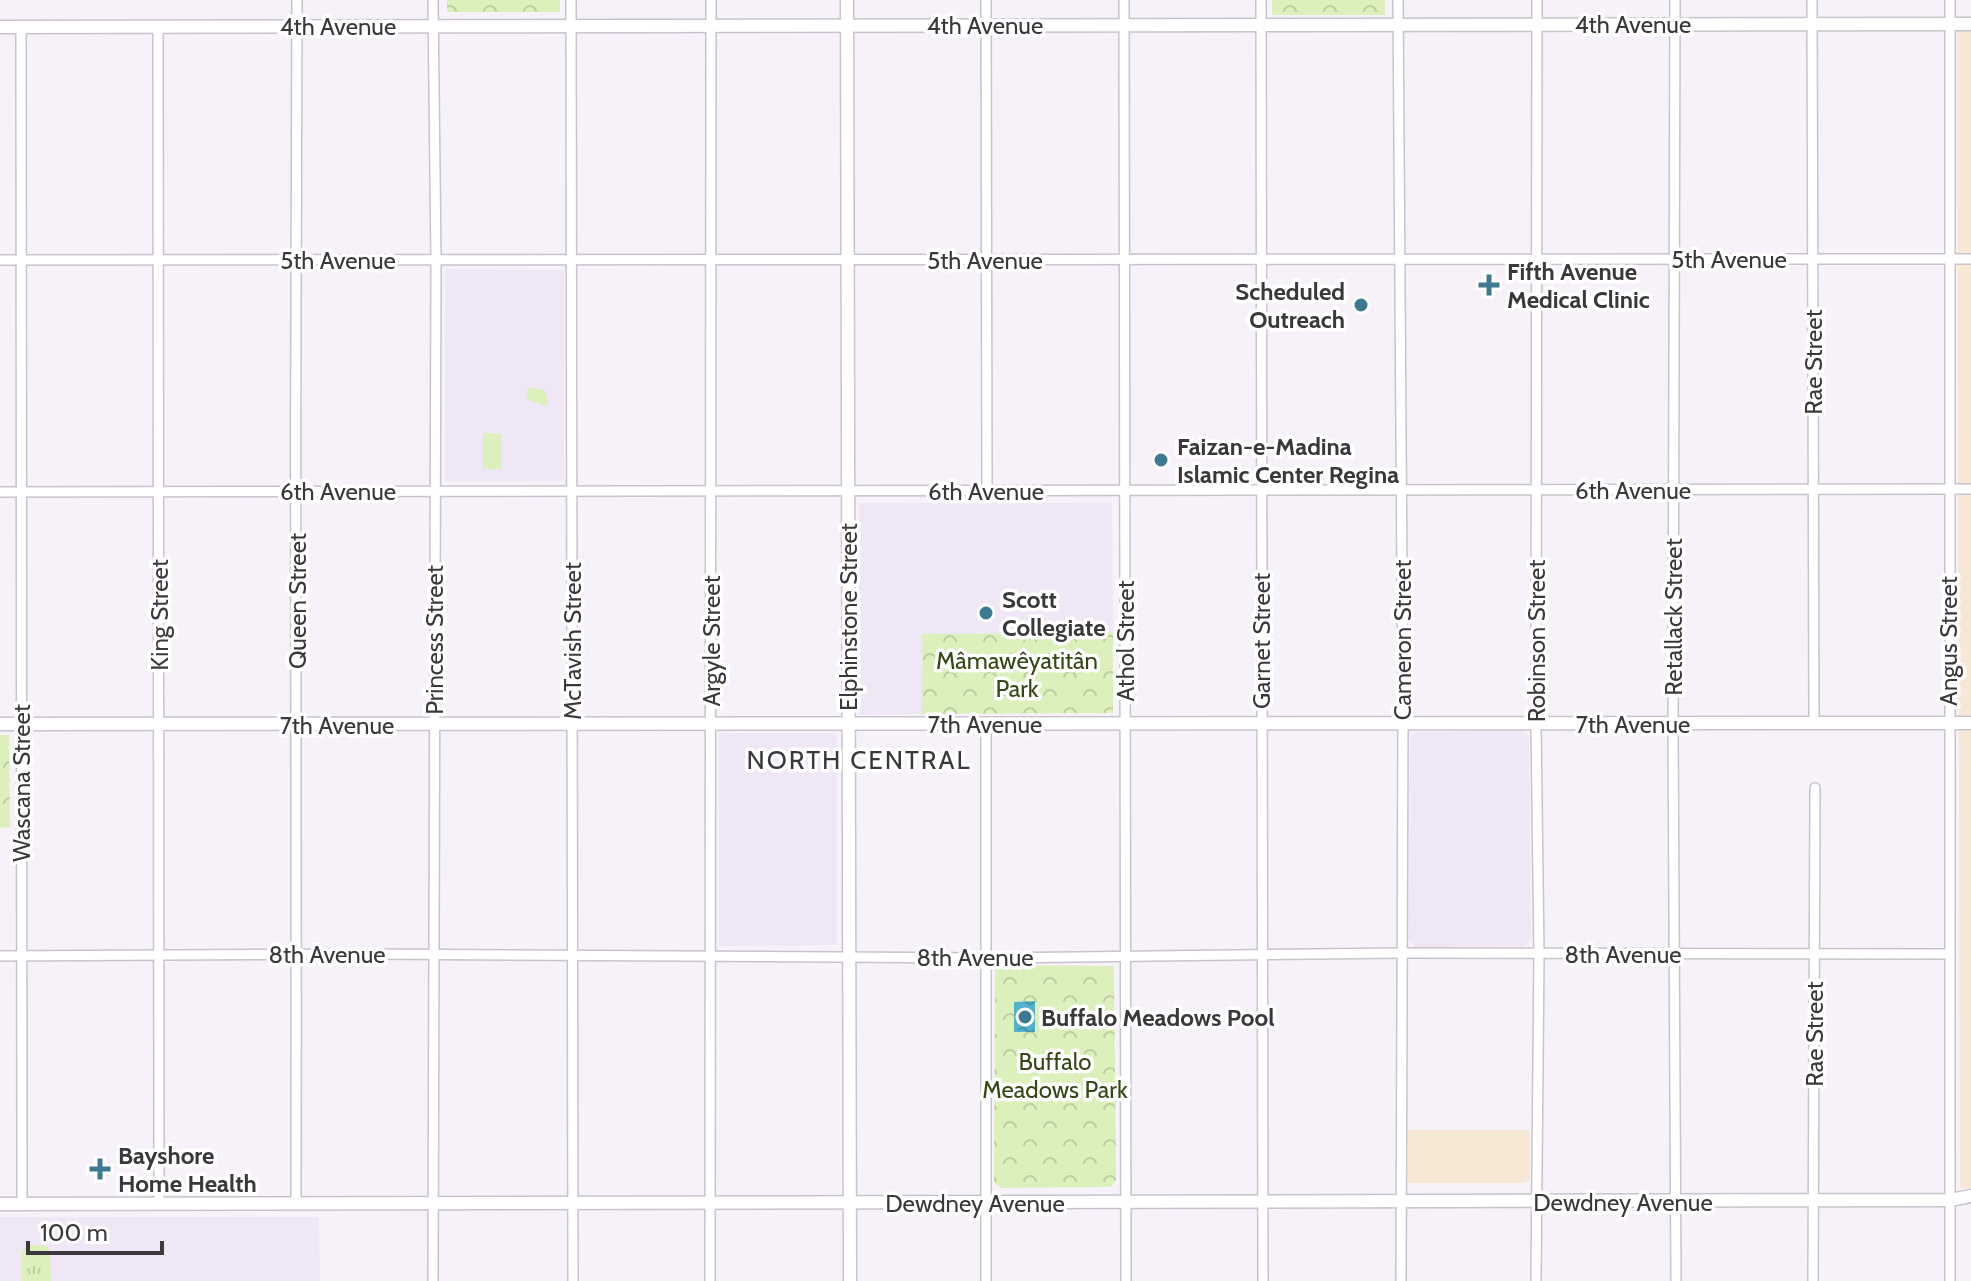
<svg xmlns="http://www.w3.org/2000/svg" width="1971" height="1281" viewBox="0 0 1971 1281" font-family="Cabin,sans-serif">
	<style>
		.commercial { fill: #f6e8d4 }
		.built { fill: #efe6f6 }
		.grass { fill: url(#grass-tufts) }
		.forest { fill: url(#forest-crowns) }
		.pitch { fill: #dbf0ba }
		.water { fill: url(#water-ripples) }
		.lines { fill: none; stroke-linecap: round; stroke-linejoin: round }
		.street-casing { stroke: #c8c3cc; stroke-width: 12 }
		.secondary-casing { stroke: #c8c3cc; stroke-width: 15 }
		.street { stroke: #fff; stroke-width: 9 }
		.secondary { stroke: #fff; stroke-width: 12 }
		.poi-dot { fill: #3d7991; stroke: #fff; stroke-width: 3 }
		.labels { text-anchor: middle; dominant-baseline: central; stroke-width: 7; stroke-linejoin: round; paint-order: stroke }
		.street-label { font-size: 24px; fill: #3a383b; stroke: #fff }
		.poi-label { font-size: 24px; font-weight: bold; fill: #3a383b; stroke: #fff; text-anchor: start }
		.park-label { font-size: 24px; fill: #374614; stroke: #fff }
		.neighbourhood-label { font-size: 26px; letter-spacing: 2px; fill: #3a383b; stroke: #fff }
	</style>
	<defs>
		<pattern id="grass-tufts" width="24" height="20" patternUnits="userSpaceOnUse" patternTransform="scale(2)"><rect width="24" height="20" fill="#dbf0ba"/><path d="M3 7l-1-3M5 7V3M7 7l1-3M15 17l-1-3M17 17v-4M19 17l1-3" fill="none" stroke="#bdcfa1"/></pattern>
		<pattern id="forest-crowns" width="20" height="18" patternUnits="userSpaceOnUse" patternTransform="scale(2)"><rect width="20" height="18" fill="#dbf0ba"/><path d="M2 6a3 3 0 1 1 6 0M12 15a3 3 0 1 1 6 0" fill="none" stroke="#bdcfa1"/></pattern>
		<pattern id="water-ripples" width="26" height="14" patternUnits="userSpaceOnUse" patternTransform="scale(2)"><rect width="26" height="14" fill="#52b1cb"/><path d="M2 4q2-2 4 0t4 0M15 11q2-2 4 0t4 0" fill="none" stroke="#4591a6"/></pattern>
	</defs>
	<rect width="100%" height="100%" fill="#f7f2fa"/>
	<g class="commercial">
		<polygon points="1957,30 1971,30 1971,1188 1960,1188"/>
		<polygon points="1408,1130 1530,1130 1530,1179 1525,1183 1408,1183"/>
	</g>
	<g class="built">
		<polygon points="445,269 564,270 564,481 445,481"/>
		<polygon points="859,503 1112,503 1113,633 922,634 921,714 859,715"/>
		<polygon points="1520,731 1527,734 1529,738 1531,939 1525,946 1415,947 1409,941 1410,737 1416,732"/>
		<polygon points="719,733 837,733 837,945 719,946"/>
		<polygon points="0,1217 319,1217 320,1281 0,1281"/>
	</g>
	<polygon class="grass" points="28,1245 44,1245 50,1249 51,1281 22,1281 22,1252"/>
	<g class="forest">
		<rect x="447" y="0" width="113" height="12"/>
		<rect x="1272" y="0" width="113" height="15"/>
		<polygon points="528,388 541,389 546,392 548,404 545,406 527,399"/>
		<polygon points="1113,633 1113,713 921,714 922,634"/>
		<polygon points="0,735 9,735 10,827 0,828"/>
		<polygon points="999,965 1114,966 1116,1180 1111,1187 1001,1188 994,1182 995,969"/>
	</g>
	<polygon class="pitch" points="483,433 501,434 501,469 483,469"/>
	<polygon class="water" points="1035,1001 1035,1032 1014,1032 1014,1002"/>
	<g class="lines">
		<defs>
			<g id="street">
				<polyline points="433,0 436,261 433,1281"/>
				<polyline points="571,0 573,1281"/>
				<polyline points="986,0 987,490"/>
				<polyline points="1124,0 1126,1281"/>
				<polyline points="1261,0 1263,1281"/>
				<polyline points="1398,0 1403,723 1401,1281"/>
				<polyline points="1675,0 1673,724 1676,1281"/>
				<polyline points="1812,0 1814,723"/>
				<polyline points="1950,0 1950,1281"/>
				<polyline points="158,26 159,1203"/>
				<polyline points="21,27 22,1204"/>
				<polyline points="0,260 1971,259"/>
				<polyline points="0,492 1971,489"/>
				<polyline points="0,956 369,954 987,958 1401,953 1950,954"/>
				<path d="M296,1203c1,-401 -2,-802 1,-1203"/>
				<polyline points="710,1281 711,0"/>
				<polyline points="986,1281 986,724"/>
				<polyline points="1536,1281 1539,954 1536,724 1537,0"/>
				<polyline points="1813,1281 1815,788"/>
			</g>
			<g id="secondary">
				<polyline points="847,0 850,1281"/>
				<polyline points="0,27 1971,24"/>
				<polyline points="0,724 1971,723"/>
				<polyline points="0,1204 1950,1200 1971,1196"/>
			</g>
		</defs>
		<use href="#street" class="street-casing"/>
		<use href="#secondary" class="secondary-casing"/>
		<use href="#street" class="street"/>
		<use href="#secondary" class="secondary"/>
	</g>
	<g class="poi-dot">
		<path d="M1485 273h8v8h8v8h-8v8h-8v-8h-8v-8h8z"/>
		<circle cx="1361" cy="305" r="8"/>
		<circle cx="1161" cy="460" r="8"/>
		<circle cx="986" cy="613" r="8"/>
		<circle cx="1025" cy="1017" r="8"/>
		<path d="M96 1157h8v8h8v8h-8v8h-8v-8h-8v-8h8z"/>
	</g>
	<g class="labels">
		<g class="street-label">
			<text x="1633" y="24">4th Avenue</text>
			<text x="985" y="25">4th Avenue</text>
			<text x="338" y="26">4th Avenue</text>
			<text x="1729" y="259">5th Avenue</text>
			<text x="338" y="260">5th Avenue</text>
			<text x="985" y="260">5th Avenue</text>
			<text transform="translate(1813 362) rotate(-90)">Rae Street</text>
			<text x="1633" y="490">6th Avenue</text>
			<text x="338" y="491">6th Avenue</text>
			<text x="986" y="491">6th Avenue</text>
			<text transform="translate(297 601) rotate(-90)">Queen Street</text>
			<text transform="translate(159 615) rotate(-90)">King Street</text>
			<text transform="translate(848 617) rotate(-90)">Elphinstone Street</text>
			<text transform="translate(1673 617) rotate(-90)">Retallack Street</text>
			<text transform="translate(434 640) rotate(-90)">Princess Street</text>
			<text transform="translate(1402 640) rotate(-90)">Cameron Street</text>
			<text transform="translate(572 641) rotate(-90)">McTavish Street</text>
			<text transform="translate(711 641) rotate(-90)">Argyle Street</text>
			<text transform="translate(1125 641) rotate(-90)">Athol Street</text>
			<text transform="translate(1261 641) rotate(-90)">Garnet Street</text>
			<text transform="translate(1536 641) rotate(-90)">Robinson Street</text>
			<text transform="translate(1948 641) rotate(-90)">Angus Street</text>
			<text x="985" y="724">7th Avenue</text>
			<text x="1633" y="724">7th Avenue</text>
			<text x="337" y="725">7th Avenue</text>
			<text transform="translate(21 783) rotate(-90)">Wascana Street</text>
			<text x="327" y="954">8th Avenue</text>
			<text x="1623" y="954">8th Avenue</text>
			<text x="975" y="957">8th Avenue</text>
			<text transform="translate(1814 1034) rotate(-90)">Rae Street</text>
			<text x="1623" y="1202">Dewdney Avenue</text>
			<text x="975" y="1203">Dewdney Avenue</text>
		</g>
		<g class="poi-label">
			<text x="1507" y="271">Fifth Avenue<tspan x="1507" dy="28">Medical Clinic</tspan></text>
			<text x="1345" y="291" text-anchor="end">Scheduled<tspan x="1345" dy="28">Outreach</tspan></text>
			<text x="1177" y="446">Faizan-e-Madina<tspan x="1177" dy="28">Islamic Center Regina</tspan></text>
			<text x="1002" y="599">Scott<tspan x="1002" dy="28">Collegiate</tspan></text>
			<text x="1041" y="1017">Buffalo Meadows Pool</text>
			<text x="118" y="1155">Bayshore<tspan x="118" dy="28">Home Health</tspan></text>
		</g>
		<g class="park-label">
			<text x="1017" y="660">Mâmawêyatitân<tspan x="1017" dy="28">Park</tspan></text>
			<text x="1055" y="1061">Buffalo<tspan x="1055" dy="28">Meadows Park</tspan></text>
		</g>
		<g class="neighbourhood-label">
			<text x="859" y="760">NORTH CENTRAL</text>
		</g>
	</g>
	<path d="M28 1241v12h134v-12" fill="none" stroke="#3a383b" stroke-width="4"/>
	<text x="40" y="1241" font-size="24" fill="#3a383b" stroke="#ffffff" stroke-width="6" paint-order="stroke">100 m</text>
</svg>
